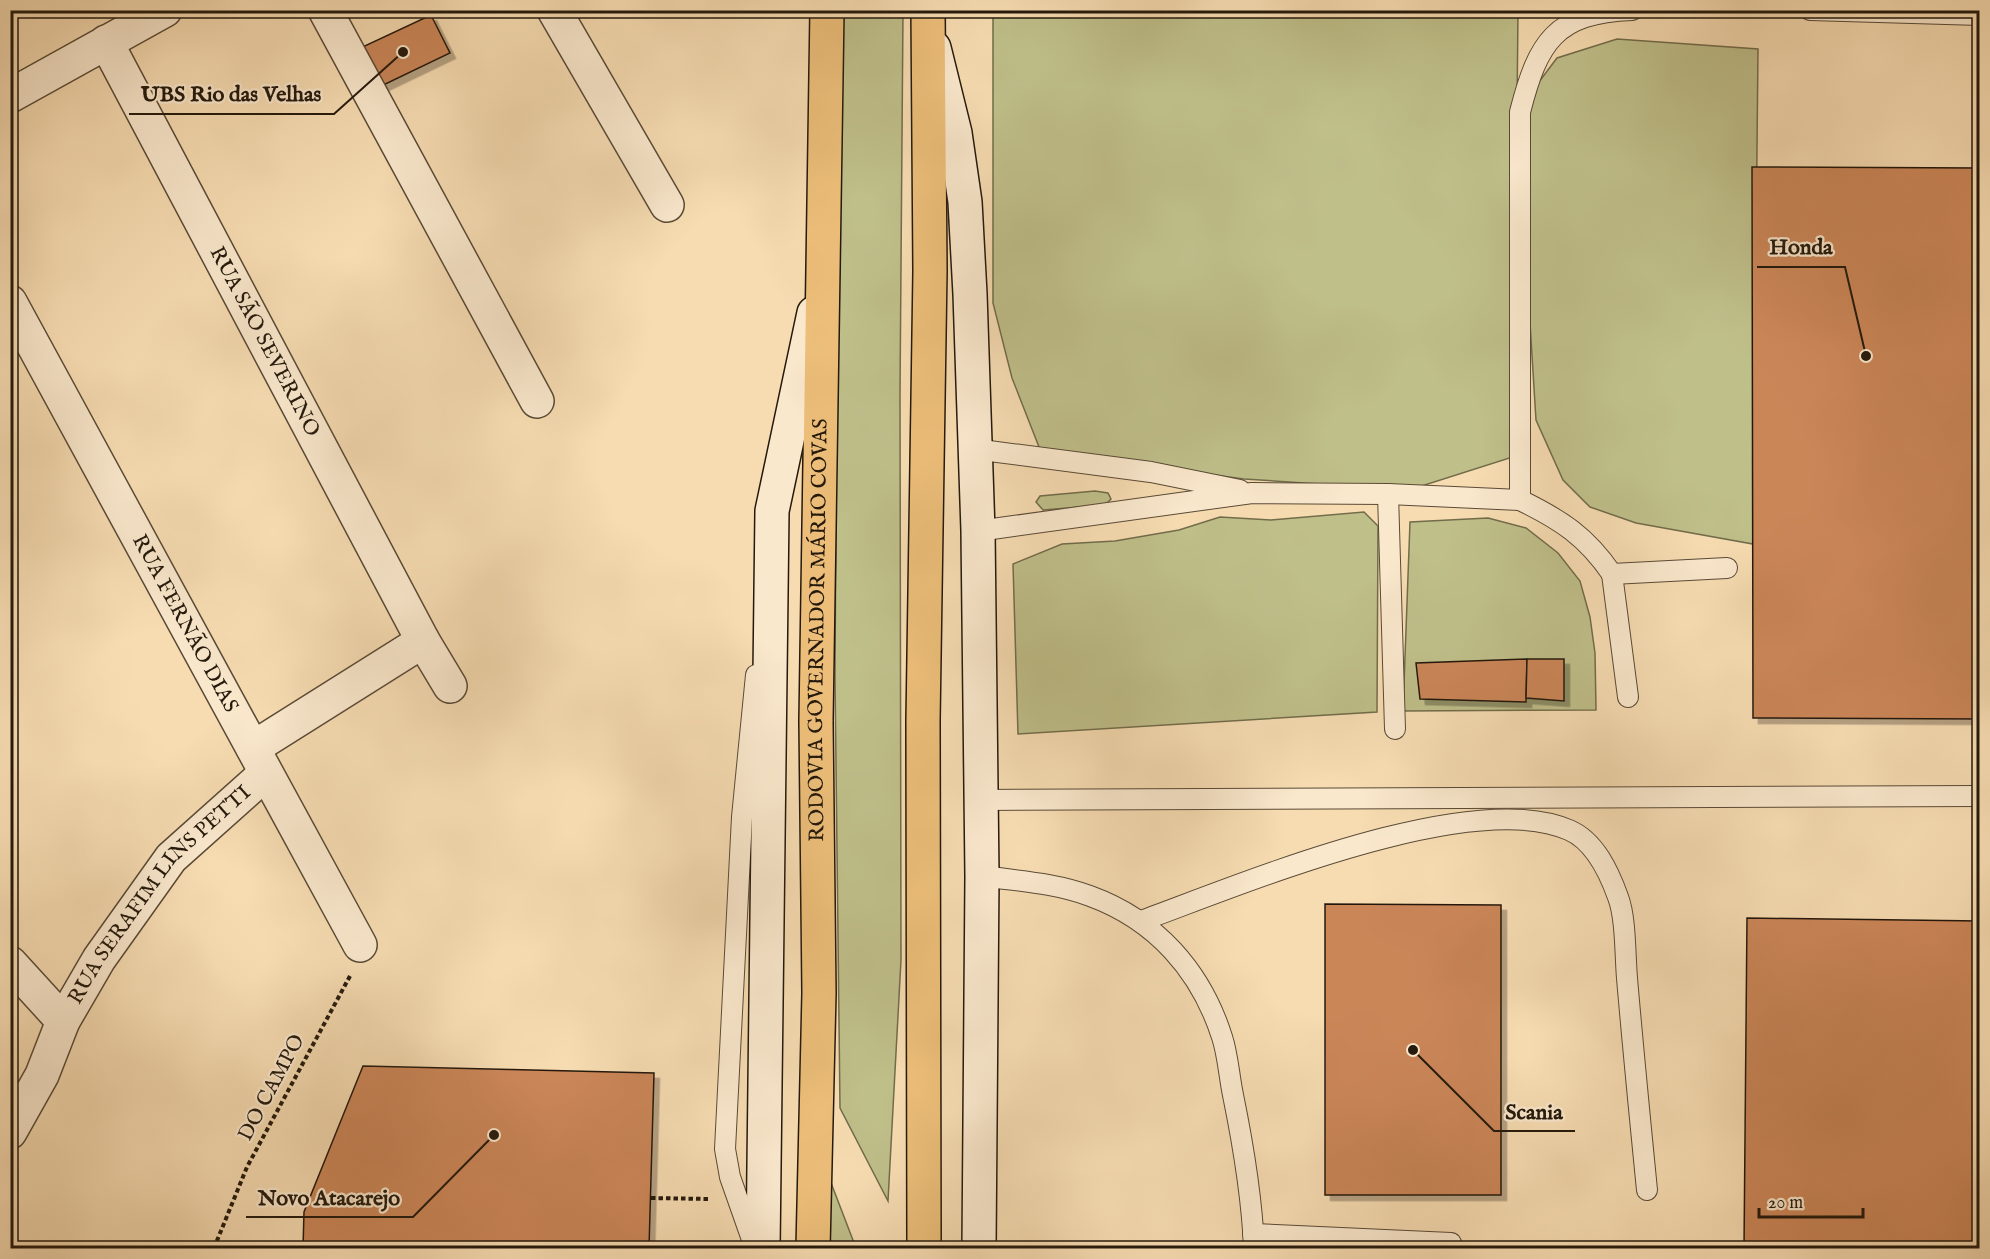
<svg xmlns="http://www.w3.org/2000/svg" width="1990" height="1259" viewBox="0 0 1990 1259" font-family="'IM FELL English',serif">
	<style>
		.green { fill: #bfbf8a; stroke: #726c4b; stroke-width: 1.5 }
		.building { fill: #cb8659; stroke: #24190c; stroke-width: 1.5; filter: url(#shadow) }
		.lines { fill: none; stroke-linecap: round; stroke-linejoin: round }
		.service-casing { stroke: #594a36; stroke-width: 22 }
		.minor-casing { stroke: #594a36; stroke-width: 36 }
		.tertiary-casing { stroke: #594a36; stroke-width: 36 }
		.secondary-casing { stroke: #24190c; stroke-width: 36 }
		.trunk-casing { stroke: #24190c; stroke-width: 36 }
		.path { stroke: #24190c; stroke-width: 4; stroke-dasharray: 4.5 3; stroke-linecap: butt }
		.service { stroke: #fae8cd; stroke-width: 20 }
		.minor { stroke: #fae8cd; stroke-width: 33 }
		.tertiary { stroke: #fae8cd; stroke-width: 33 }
		.secondary { stroke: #fae8cd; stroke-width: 33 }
		.trunk { stroke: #ecbe79; stroke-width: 33 }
		.labels { text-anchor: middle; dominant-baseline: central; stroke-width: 4.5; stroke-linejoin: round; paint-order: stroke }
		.street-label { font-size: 21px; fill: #24190c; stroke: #fae8cd }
		.leader { fill: none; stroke: #24190c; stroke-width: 2 }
		.callout-dot { fill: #24190c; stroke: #fae8cd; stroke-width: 2 }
		.callout-label { font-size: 22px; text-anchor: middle; font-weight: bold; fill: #24190c; stroke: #fae8cd; stroke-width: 4.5; stroke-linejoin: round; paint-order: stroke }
	</style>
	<defs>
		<filter id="shadow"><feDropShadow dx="5.5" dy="5.5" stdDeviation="0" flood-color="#0004"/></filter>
	</defs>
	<rect width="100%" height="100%" fill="#f7dcb2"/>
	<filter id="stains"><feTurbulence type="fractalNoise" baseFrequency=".00333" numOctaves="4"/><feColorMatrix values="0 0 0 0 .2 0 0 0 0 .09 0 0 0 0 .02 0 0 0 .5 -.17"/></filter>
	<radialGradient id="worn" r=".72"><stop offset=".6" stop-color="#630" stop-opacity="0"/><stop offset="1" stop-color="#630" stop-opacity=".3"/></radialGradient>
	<g class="green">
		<polygon points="1114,10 1518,11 1517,111 1557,58 1617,39 1758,49 1753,544 1636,523 1590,507 1563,480 1536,420 1518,128 1519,455 1409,490 1244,479 1041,452 1012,378 993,303 993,15"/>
		<polygon points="839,11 903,11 900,393 901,960 888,1201 840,1108 835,677"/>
		<polygon points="1095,491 1108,493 1111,499 1105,505 1043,510 1036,502 1040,496"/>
		<polygon points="1364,512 1378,526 1377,712 1018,734 1013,564 1062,544 1115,541 1179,530 1220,517 1271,520"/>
		<polygon points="1488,518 1526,528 1558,553 1580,581 1590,617 1595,653 1596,710 1403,711 1410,522"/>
		<polygon points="828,1175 856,1248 827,1248"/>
	</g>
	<g class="building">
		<polygon points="431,15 450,53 375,89 356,50"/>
		<polygon points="1752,167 1980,168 1980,719 1753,718"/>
		<polygon points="1527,659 1526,702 1420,699 1416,663"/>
		<polygon points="1527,659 1564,659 1564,701 1526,698"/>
		<polygon points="1325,904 1501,905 1501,1195 1325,1195"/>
		<polygon points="1747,918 1980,921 1980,1248 1744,1248"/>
		<polygon points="363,1066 654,1073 649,1248 303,1248 304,1212"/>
	</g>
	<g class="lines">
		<defs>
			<g id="service">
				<polyline points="1810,10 1980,15"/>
				<polyline points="974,449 1151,472 1240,490"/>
				<polyline points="1388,494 1395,729"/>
				<path d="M1520,500c41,20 66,36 92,74l115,-6"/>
				<path d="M978,531l274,-38 136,1 132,6v-388c18,-70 35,-99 112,-102"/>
				<polyline points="1612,574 1628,697"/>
				<polyline points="981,800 1980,796"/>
				<path d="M982,876c36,5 74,7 108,20 66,24 111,75 132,141 6,18 7,39 11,58 10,49 19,103 21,153"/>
				<path d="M1141,921c99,-36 330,-134 428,-91 26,11 40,42 49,67 8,21 7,58 9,81 6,71 13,141 20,212"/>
				<polyline points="1253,1234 1451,1243"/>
				<polyline points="755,1248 730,1177 725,1149 742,817 756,675"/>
			</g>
			<g id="minor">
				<polyline points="325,10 537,401"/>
				<polyline points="554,10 667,205"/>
				<path id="s1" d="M106,42l317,599 27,45"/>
				<polyline points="10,96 165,10"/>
				<path id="s2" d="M10,302l350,643"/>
				<polyline points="253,748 423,641"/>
				<path id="s3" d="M63,1021l36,-62 72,-101 94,-84"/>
			</g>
			<polyline id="tertiary" points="10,963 63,1021 42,1075 10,1132"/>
			<g id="secondary">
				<polyline points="934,48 955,133 965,202 970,294 978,531 982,876 979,1248"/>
				<polyline points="763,1248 772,511 814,313"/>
			</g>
			<g id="trunk">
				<path id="s4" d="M813,1248l6,-255 -3,-272 11,-711"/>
				<polyline points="924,1248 923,721 930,271 928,10"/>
			</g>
		</defs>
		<use href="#service" class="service-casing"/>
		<use href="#minor" class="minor-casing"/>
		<use href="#tertiary" class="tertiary-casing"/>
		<use href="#secondary" class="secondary-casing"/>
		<use href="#trunk" class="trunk-casing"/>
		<g class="path">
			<polyline points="651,1198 710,1199"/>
			<polyline points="214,1248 247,1167 350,976"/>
		</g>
		<use href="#service" class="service"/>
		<use href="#minor" class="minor"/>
		<use href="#tertiary" class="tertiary"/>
		<use href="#secondary" class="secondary"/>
		<use href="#trunk" class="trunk"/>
	</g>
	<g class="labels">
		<g class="street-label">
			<text stroke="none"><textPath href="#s1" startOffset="339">RUA SÃO SEVERINO</textPath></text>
			<text stroke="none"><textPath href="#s2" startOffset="366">RUA FERNÃO DIAS</textPath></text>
			<text stroke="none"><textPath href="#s4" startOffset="618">RODOVIA GOVERNADOR MÁRIO COVAS</textPath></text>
			<text stroke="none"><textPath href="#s3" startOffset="160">RUA SERAFIM LINS PETTI</textPath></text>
			<text transform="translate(272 1088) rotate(-62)">DO CAMPO</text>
		</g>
	</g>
	<path class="leader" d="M403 52L334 114H129M1866 356L1845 267H1757M1413 1050L1494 1131H1575M494 1135L413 1217H246"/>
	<g class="callout-dot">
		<circle cx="403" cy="52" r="6"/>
		<circle cx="1866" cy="356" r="6"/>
		<circle cx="1413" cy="1050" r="6"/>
		<circle cx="494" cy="1135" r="6"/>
	</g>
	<g class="callout-label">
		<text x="231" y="101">UBS Rio das Velhas</text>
		<text x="1801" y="254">Honda</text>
		<text x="1534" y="1119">Scania</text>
		<text x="329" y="1205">Novo Atacarejo</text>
	</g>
	<rect width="1990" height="1259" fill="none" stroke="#f7dcb2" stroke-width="36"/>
	<rect x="12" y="12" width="1966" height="1235" fill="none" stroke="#24190c" stroke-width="3"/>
	<rect x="18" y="18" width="1954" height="1223" fill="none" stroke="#24190c" stroke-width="1.5"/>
	<path d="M1759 1208v9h104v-9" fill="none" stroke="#24190c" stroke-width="3"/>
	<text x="1768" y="1208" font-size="18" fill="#24190c" stroke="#fae8cd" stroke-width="4.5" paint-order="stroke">20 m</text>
	<rect width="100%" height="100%" filter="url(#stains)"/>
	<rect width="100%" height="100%" fill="url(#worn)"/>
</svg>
